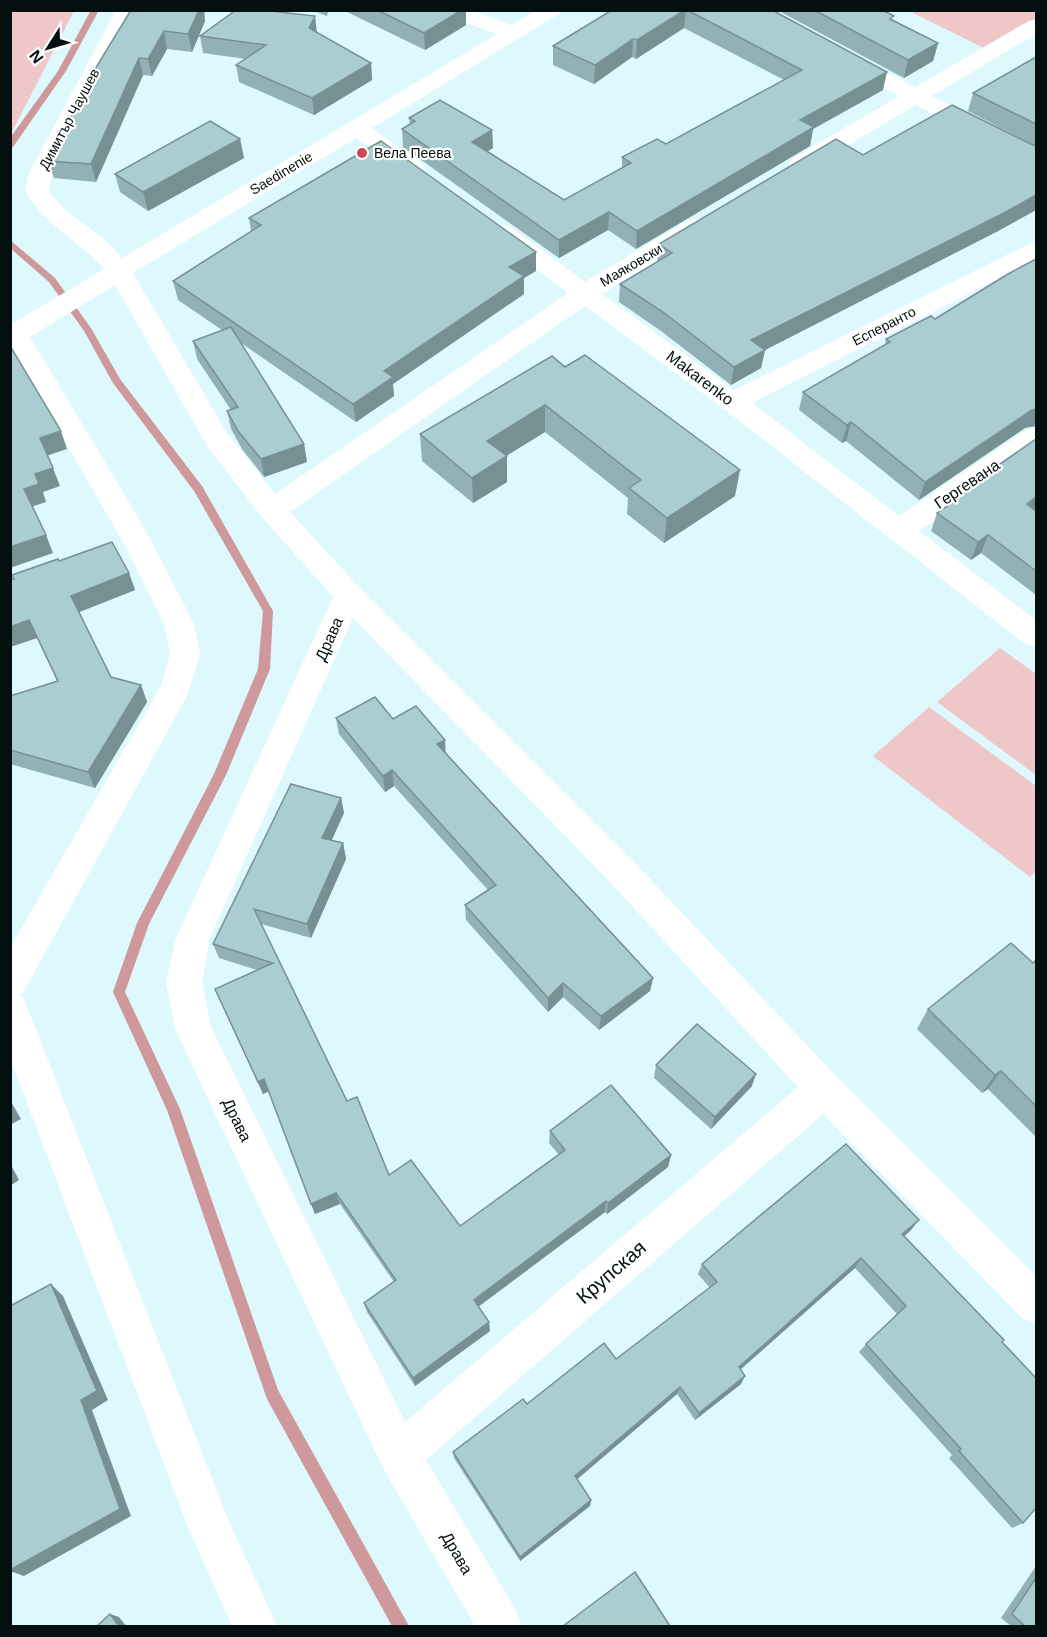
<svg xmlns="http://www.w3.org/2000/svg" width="1047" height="1637" viewBox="0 0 1047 1637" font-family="Arial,sans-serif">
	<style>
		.green { fill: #f0c7c8 }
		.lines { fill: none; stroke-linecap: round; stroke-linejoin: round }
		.stream { fill: #cf989a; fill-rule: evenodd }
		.minor { fill: #fff; fill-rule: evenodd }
		.wall { fill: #92b0b5 }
		.shaded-wall { fill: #779093 }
		.building { fill: #aacdd2; stroke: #779093; stroke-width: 1.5 }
		.poi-dot { fill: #d44457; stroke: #fff; stroke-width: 2 }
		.labels { text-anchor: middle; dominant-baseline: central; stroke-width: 4.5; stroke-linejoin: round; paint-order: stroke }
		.far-street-label { font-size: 14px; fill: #040f10; stroke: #fff }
		.far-poi-label { font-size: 14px; fill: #040f10; stroke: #fff; text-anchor: start }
		.street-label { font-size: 16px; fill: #040f10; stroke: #fff }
		.near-street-label { font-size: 20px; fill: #040f10; stroke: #fff }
	</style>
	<rect width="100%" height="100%" fill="#ddf9fd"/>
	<g class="green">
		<polygon points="11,10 74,11 11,134 10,11"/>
		<polygon points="909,11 1036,11 1036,25 990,51"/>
		<polygon points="1000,648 1036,674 1036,775 937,702"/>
		<polygon points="929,707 1036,786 1036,871 1030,877 873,756"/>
	</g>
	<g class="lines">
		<g class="stream">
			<polygon points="91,10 99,10 66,71 13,147 10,147 10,138 58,71"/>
			<polygon points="10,240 55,278 91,328 120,379 202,486 273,611 270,669 226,775 149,924 125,992 180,1109 278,1390 409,1626 392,1626 267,1399 167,1110 113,992 137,923 214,774 258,669 263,611 194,491 113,383 84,331 49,282 10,248"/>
		</g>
		<g class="minor">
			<path d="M116,10h21l-85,165 -3,16c15,23 37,32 57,50 6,5 11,12 16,17l375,-224 -55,-20 -3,-4h31l42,15 24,-15h26l-3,4 -187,114 50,36 4,5 -4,5 -8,2 -8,-2 -50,-36 -223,135 94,160 48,61 293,-201 -77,-57 -3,-5 3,-5 9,-2 9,2 76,56 102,-61 9,-2 9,2 3,5 -3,5 -103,63 132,96 293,-145 9,-3v18l-284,143 147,113 127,-86 10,-2v22l-117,81 117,89v27l-11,-3 -302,-236 -138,-102 -295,206 69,75 275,275 203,215 199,199v48l-14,-6 -199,-204 -397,346 90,150 6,16h-47l-91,-156 -209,-441 -9,-47 10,-44 157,-341 -71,-80 -55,-71 -92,-161 -85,52 116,194 48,93 6,30 -13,42 -164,297 -6,2 6,2 5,12 200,510 49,107h-45l-43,-96 -179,-472v-110l151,-262 9,-32 -6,-30 -42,-84 -112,-192v-23l94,-56c-28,-31 -55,-40 -79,-78l3,-16zM353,618l257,264 188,205 -393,335 -194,-395 -9,-45 8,-44z"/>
			<polygon points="1036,19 1036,34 932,96 1036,148 1036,164 1028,162 916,105 808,169 800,171 792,169 788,164 792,159 899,96 838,64 835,59 838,54 846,52 854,54 915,87 1029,21"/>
		</g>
	</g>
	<g class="wall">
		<polygon points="131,10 204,10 205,21 192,52 167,49 152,76 143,75 96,182 54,178 48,161"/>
		<polygon points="311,10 329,10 327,16"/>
		<polygon points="343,10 466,10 466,25 425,50"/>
		<polygon points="612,10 772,10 883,90 813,129 810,146 636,249 608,230 559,258 403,147 402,129 410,124 409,118 492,130 493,148 488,151 564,200 622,168 622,157 666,144 784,80 684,28 636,59 632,57 594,84 553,65 553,46"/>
		<polygon points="777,10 882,10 893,21 938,43 933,61 904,78"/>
		<polygon points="317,33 371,63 372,80 314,115 239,82 236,65 246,59 203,53 200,36"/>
		<polygon points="1036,57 1036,146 968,111 973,93"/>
		<polygon points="240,139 244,158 148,211 120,192 115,174"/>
		<polygon points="1033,145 1036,146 1036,210 998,231 765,350 761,368 731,385 661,331 619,302 620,284 657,262 659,244 863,155"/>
		<polygon points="249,218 536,252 536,271 524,278 524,294 393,384 394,396 356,422 241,343 304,444 307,462 264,477 242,449 231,429 227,411 231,410 197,359 193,341 222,330 178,300 173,281 251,231"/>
		<polygon points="886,339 1025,428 919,500 846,441 842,443 799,410 803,392 885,345"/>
		<polygon points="552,356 735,496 664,543 627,514 628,498 545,432 506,456 507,482 473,503 422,461 420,434"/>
		<polygon points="1036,439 1036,509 1035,511 1036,511 1036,595 981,553 971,560 931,531 937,513 945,508 948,500"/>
		<polygon points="59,561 129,573 135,590 79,612 111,677 141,685 147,702 95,788 10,764 10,696 57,681 37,638 10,647"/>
		<polygon points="336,718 393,719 446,753 653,978 650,991 599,1030 563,997 548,1012 466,920 465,905 488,890 394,786 385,792 339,734"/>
		<polygon points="341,798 344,813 331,840 343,843 346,859 311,938 261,924 347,1101 389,1175 460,1226 559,1155 549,1143 550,1131 671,1155 668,1167 607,1214 605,1212 478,1307 490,1331 415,1386 367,1312 364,1303 394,1282 340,1204 315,1214 269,1091 263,1094 215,989 257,970 219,958 213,944"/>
		<polygon points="1036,960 1036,1137 988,1089 982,1093 917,1029 928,1009 1033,963"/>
		<polygon points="656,1065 752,1086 711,1129 654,1078"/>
		<polygon points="911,1230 904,1236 1002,1342 1023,1523 1012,1528 949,1458 952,1455 859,1352 866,1344 897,1314 855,1268 740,1370 741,1384 695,1420 677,1394 577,1479 591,1500 590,1506 520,1561 454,1458 453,1452 527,1404 616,1359 710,1288 698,1274 702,1264"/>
		<polygon points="1036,1566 1036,1626 1011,1626 1001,1618"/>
	</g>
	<g class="shaded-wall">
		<polygon points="199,10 204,10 205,21 192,52 188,34"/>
		<polygon points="462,10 466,10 466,25 425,50 424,33"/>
		<polygon points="685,10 686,10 684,28 636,59 637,40"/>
		<polygon points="315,16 317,33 309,28"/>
		<polygon points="164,31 167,49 152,76 148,59"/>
		<polygon points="633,39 632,57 594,84 595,65"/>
		<polygon points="938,43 933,61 904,78 908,60"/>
		<polygon points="139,58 143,75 96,182 91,164"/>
		<polygon points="371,63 372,80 314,115 312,98"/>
		<polygon points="887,72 883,90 813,129 810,146 636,249 637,231 800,120"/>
		<polygon points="492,130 493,148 473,160 472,142"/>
		<polygon points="240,139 244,158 148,211 143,192"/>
		<polygon points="1036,195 1036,210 998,231 765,350 761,368 731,385 734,367 751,340"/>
		<polygon points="609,212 608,230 559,258 559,240"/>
		<polygon points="536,252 536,271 524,278 524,294 393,384 394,396 356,422 353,404 384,371 509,267"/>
		<polygon points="545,405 545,432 488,467 487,441"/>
		<polygon points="1036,409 1036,426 1025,428 919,500 925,482 1032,410"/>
		<polygon points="851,422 846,441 842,443 847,425"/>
		<polygon points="61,431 67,449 46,456 40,438"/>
		<polygon points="304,444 307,462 264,477 261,459"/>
		<polygon points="507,456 507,482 473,503 472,478"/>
		<polygon points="53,468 60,486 43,492 46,502 31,507 24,489 35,474"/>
		<polygon points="740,470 735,496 664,543 667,518"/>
		<polygon points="1036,497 1036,509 1020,522 1027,504"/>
		<polygon points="46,535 53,553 10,568 10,547"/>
		<polygon points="988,535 981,553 971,560 978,542"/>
		<polygon points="129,573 135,590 77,613 71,596"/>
		<polygon points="29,620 37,638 10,647 10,627"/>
		<polygon points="141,685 147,702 95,788 88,772"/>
		<polygon points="445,740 446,757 437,744"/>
		<polygon points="392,770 394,786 385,792 383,776"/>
		<polygon points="341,798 344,813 326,853 322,838"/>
		<polygon points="343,843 346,859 311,938 307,924"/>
		<polygon points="653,978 650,991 599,1030 601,1016"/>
		<polygon points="563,983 563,997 548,1012 548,998"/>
		<polygon points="1001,1071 988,1089 982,1093 995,1075"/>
		<polygon points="756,1074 752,1086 711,1129 715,1117"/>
		<polygon points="264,1079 269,1091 263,1094 258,1082"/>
		<polygon points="10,1100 21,1119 10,1125"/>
		<polygon points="671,1155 668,1167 607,1214 608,1203"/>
		<polygon points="10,1163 19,1180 10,1186"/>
		<polygon points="336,1193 340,1204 315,1214 311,1204"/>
		<polygon points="606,1201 605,1212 475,1309 474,1300"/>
		<polygon points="919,1220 911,1230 895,1245 902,1234"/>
		<polygon points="861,1258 855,1268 734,1375 739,1367"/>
		<polygon points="51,1284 63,1296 108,1400 92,1410 131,1516 24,1576 10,1571 10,1570 81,1400"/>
		<polygon points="489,1322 490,1331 415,1386 413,1378"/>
		<polygon points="745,1376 741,1384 695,1420 699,1413"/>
		<polygon points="680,1387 677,1394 574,1482 575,1476"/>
		<polygon points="591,1500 590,1506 520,1561 520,1557"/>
		<polygon points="110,1614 119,1617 126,1626 119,1626"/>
	</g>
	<g class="building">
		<polygon points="131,10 199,10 188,34 164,31 148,59 139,58 91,164 48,161 98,64"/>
		<polygon points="236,10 262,10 315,16 309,28 371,63 312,98 236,65 266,45 200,36"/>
		<polygon points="377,10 462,10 424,33"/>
		<polygon points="612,10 685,10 637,40 633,39 595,65 553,46"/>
		<polygon points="687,10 772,10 887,72 800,120 814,127 637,231 609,212 559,240 402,129 415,121 409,118 440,100 492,130 472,142 564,200 631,163 622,157 657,139 666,144 802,70"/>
		<polygon points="814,10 882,10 894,16 890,19 938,43 908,60"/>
		<polygon points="1036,57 1036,124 973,93"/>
		<polygon points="952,105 1033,145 1036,146 1036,195 1004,213 751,340 765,350 734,367 663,312 620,284 672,253 659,244 836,139 863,155"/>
		<polygon points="210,121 240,139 143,192 115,174"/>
		<polygon points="381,141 536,252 509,267 524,276 384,371 393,377 353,404 173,281 261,225 249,218"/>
		<polygon points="1036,259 1036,409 1032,410 925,482 851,422 847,425 803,392 890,342 886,339 931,316 935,319 1008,274"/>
		<polygon points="231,327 304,444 261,459 238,431 227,411 238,407 193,341"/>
		<polygon points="10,349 12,349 61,431 40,438 53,468 35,474 39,484 24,489 46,535 10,547"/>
		<polygon points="585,355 740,470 667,518 629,488 641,480 545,405 487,441 507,456 472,478 420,434 552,356 565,367"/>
		<polygon points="1036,439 1036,497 1027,504 1036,511 1036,571 988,535 978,542 937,513 952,503 948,500"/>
		<polygon points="112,542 129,573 71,596 111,677 141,685 88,772 10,750 10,696 58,681 29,620 10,627 10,580 14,579 12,575 58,559 59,561"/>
		<polygon points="375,697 393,719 416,706 445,740 437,744 653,978 601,1016 563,983 548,998 465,905 496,885 392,770 383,776 336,718"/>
		<polygon points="291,784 341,798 322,838 343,843 307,924 254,909 347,1101 357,1097 389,1175 411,1160 460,1226 565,1150 550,1131 611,1085 671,1155 608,1203 606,1201 474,1300 489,1322 413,1378 364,1303 396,1280 336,1193 311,1204 264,1079 258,1082 215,989 273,963 213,944"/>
		<polygon points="1011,943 1033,963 1036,960 1036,1106 1001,1071 995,1075 928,1009"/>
		<polygon points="697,1024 756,1074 715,1117 656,1065"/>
		<polygon points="846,1144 919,1220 902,1234 1004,1340 1002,1342 1036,1378 1036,1508 1023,1523 959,1451 961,1449 866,1344 906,1306 861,1258 739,1367 745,1376 699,1413 680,1387 575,1476 591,1500 520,1557 453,1452 523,1399 527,1404 604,1343 616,1359 717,1282 702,1264"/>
		<polygon points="51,1284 97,1391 81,1400 120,1509 10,1570 10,1306"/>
		<polygon points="635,1572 670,1626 563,1626"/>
		<polygon points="1036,1578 1036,1626 1025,1626 1012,1614"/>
		<polygon points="110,1614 119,1626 97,1626"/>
	</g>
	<circle class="poi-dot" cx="362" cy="153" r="6"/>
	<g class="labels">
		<g class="far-street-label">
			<text transform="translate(69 119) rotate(-62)">Димитър Чаушев</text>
			<text transform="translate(281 173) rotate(-31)">Saedinenie</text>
			<text transform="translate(631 265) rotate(-31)">Маяковски</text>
			<text transform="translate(884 326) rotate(-27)">Есперанто</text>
		</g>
		<g class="far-poi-label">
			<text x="374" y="153">Вела Пеева</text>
		</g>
		<g class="street-label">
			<text transform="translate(700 378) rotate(37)">Makarenko</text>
			<text transform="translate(967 484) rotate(-34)">Гергевана</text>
			<text transform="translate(329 639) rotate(-66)">Драва</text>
			<text transform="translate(237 1120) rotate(64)">Драва</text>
			<text transform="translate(457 1553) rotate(60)">Драва</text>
		</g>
		<g class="near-street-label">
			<text transform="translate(611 1272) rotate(-41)">Крупская</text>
		</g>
	</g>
	<rect width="1047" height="1637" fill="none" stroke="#040f10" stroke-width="24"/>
	<g transform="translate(48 48) rotate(233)" stroke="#ffffff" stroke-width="4.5" paint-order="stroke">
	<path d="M0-4.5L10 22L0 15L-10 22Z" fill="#040f10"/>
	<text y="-9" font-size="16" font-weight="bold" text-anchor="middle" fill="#040f10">N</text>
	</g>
</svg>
